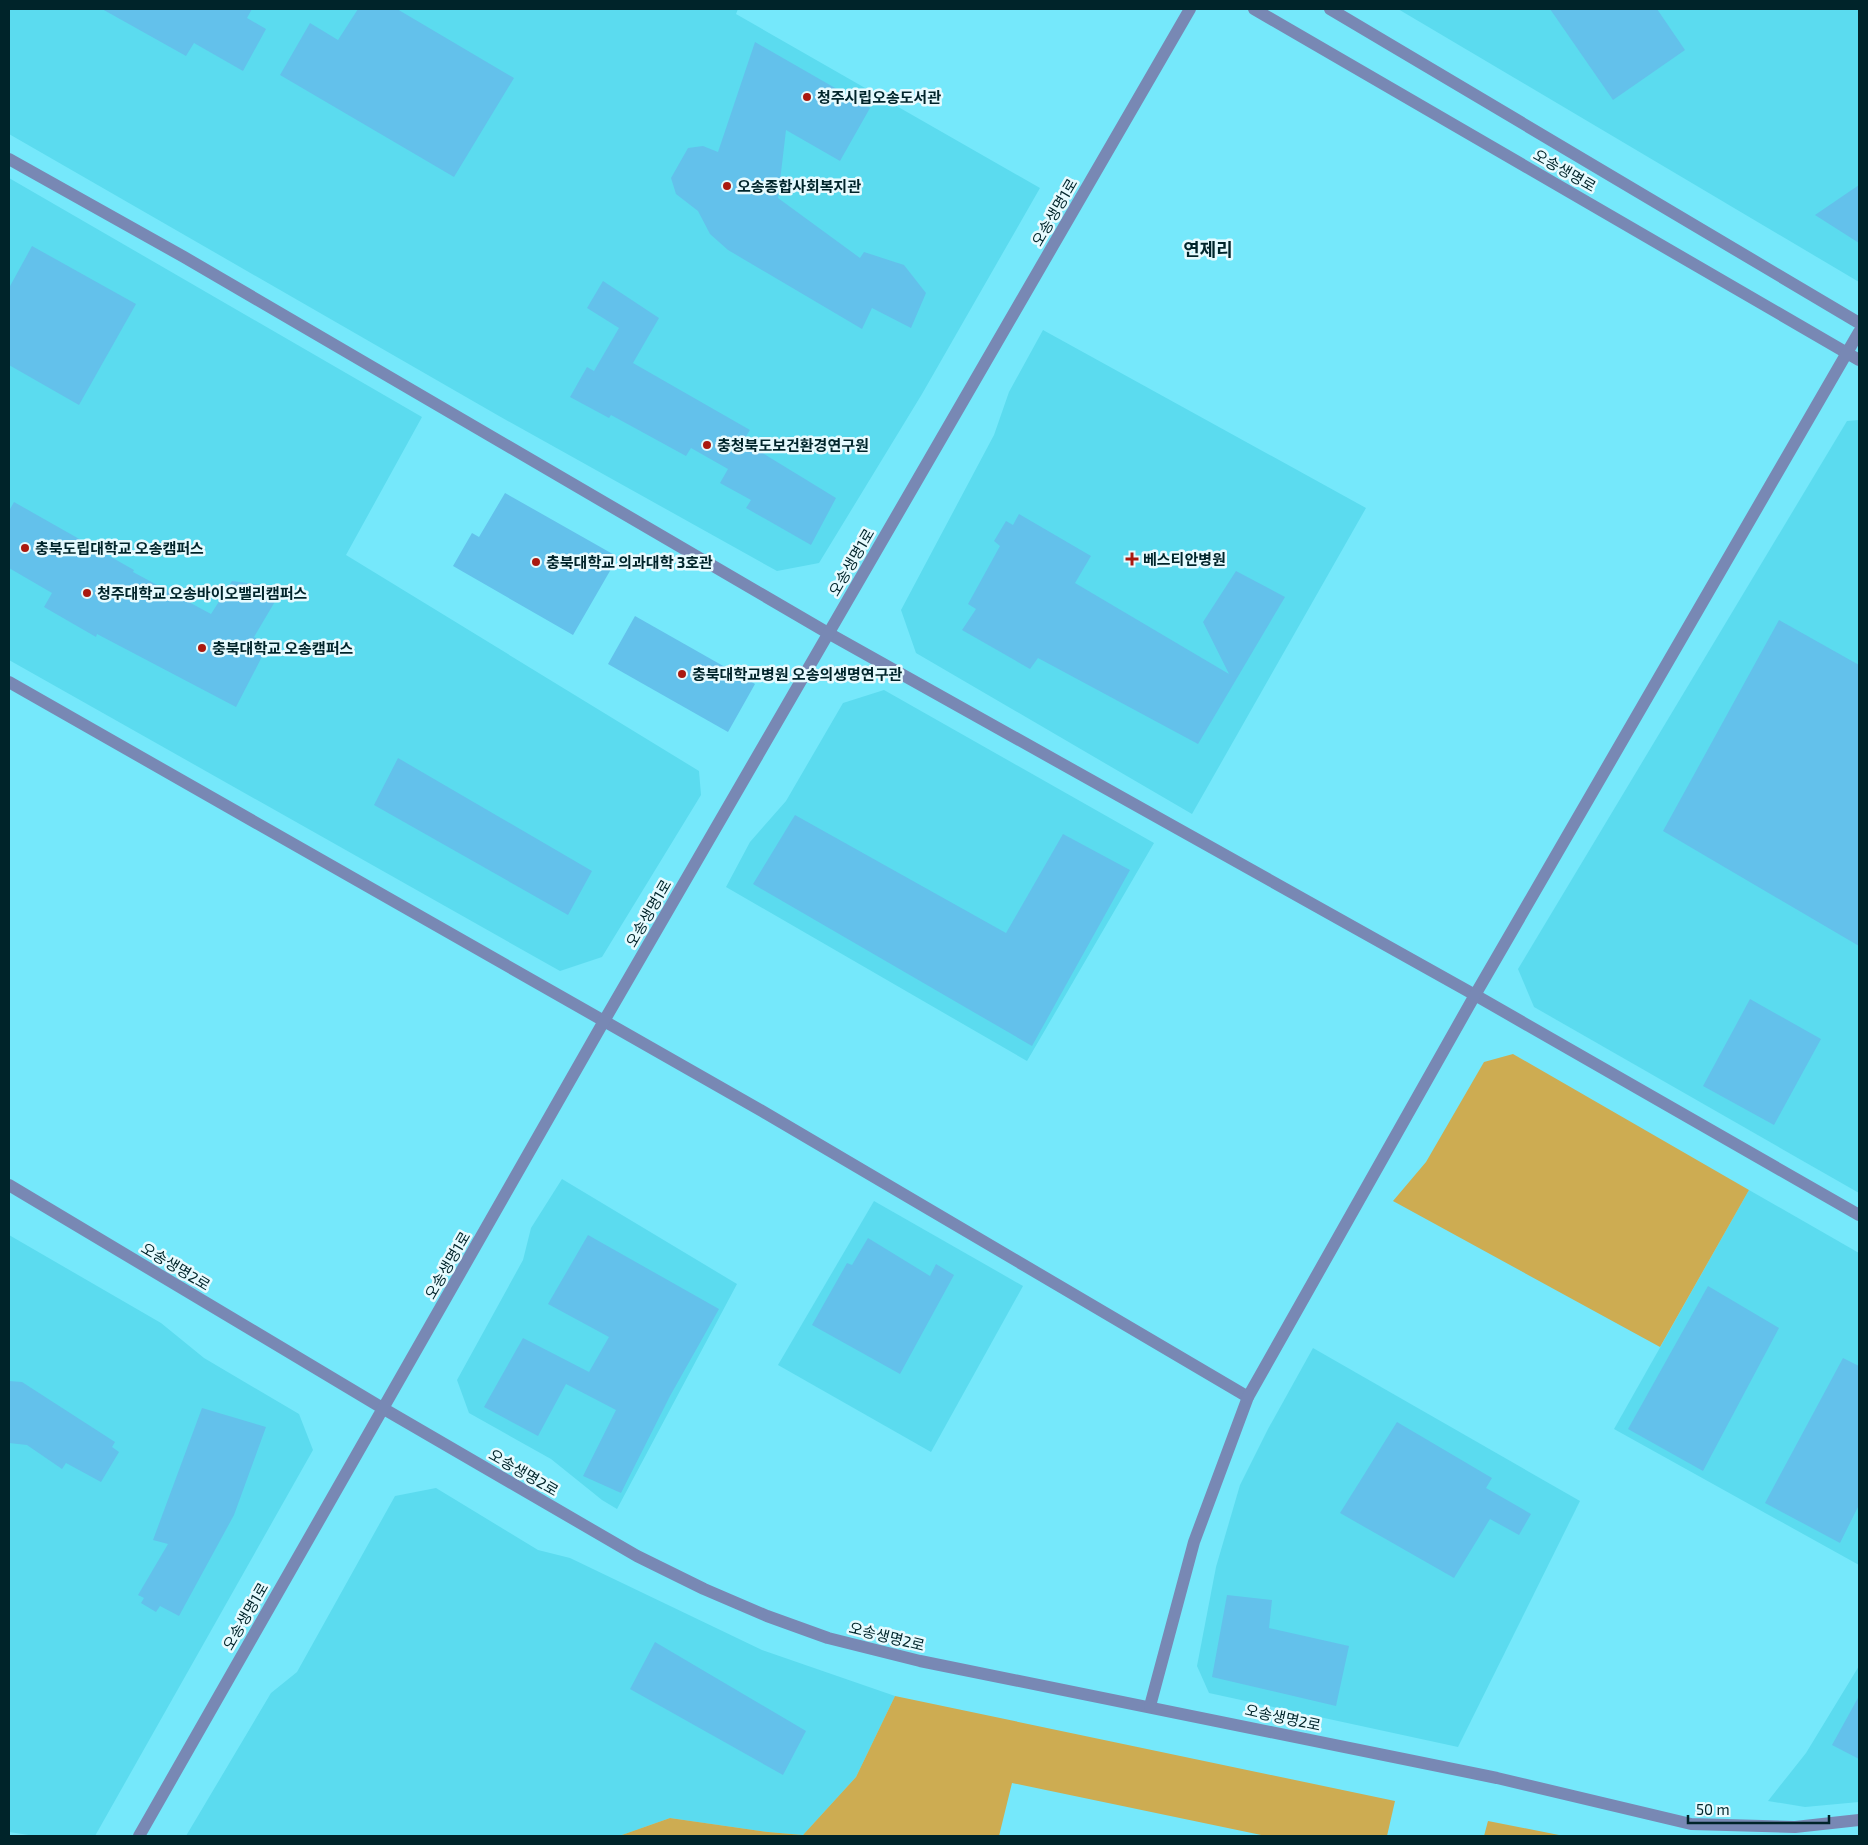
<svg xmlns="http://www.w3.org/2000/svg" width="1868" height="1845" viewBox="0 0 1868 1845" font-family="'Exo 2','Noto Sans KR',sans-serif">
	<style>
		.built { fill: #5bdbef }
		.green { fill: #cdac52 }
		.building { fill: #63c1eb }
		.lines { fill: none; stroke-linecap: round; stroke-linejoin: round }
		.minor { stroke: #7888b4; stroke-width: 12 }
		.poi-dot { fill: #aa1910; stroke: #e6fafe; stroke-width: 2 }
		.labels { text-anchor: middle; dominant-baseline: central; stroke-width: 5; stroke-linejoin: round; paint-order: stroke }
		.poi-label { font-size: 15px; font-weight: bold; fill: #00242a; stroke: #e6fafe; text-anchor: start }
		.street-label { font-size: 15px; fill: #00242a; stroke: #e6fafe }
		.quarter-label { font-size: 18px; font-weight: bold; fill: #00242a; stroke: #e6fafe }
	</style>
	<rect width="100%" height="100%" fill="#75e8fb"/>
	<g class="built">
		<polygon points="9,9 738,9 736,14 1040,188 922,394 819,563 777,571 499,416 9,134"/>
		<polygon points="1398,9 1859,9 1859,282"/>
		<polygon points="9,178 422,417 346,555 699,771 701,795 602,957 560,971 9,660"/>
		<polygon points="1043,330 1366,508 1192,814 916,653 901,610 994,435 1009,392"/>
		<polygon points="1859,420 1859,1193 1534,1007 1518,969 1847,421"/>
		<polygon points="884,690 1154,843 1027,1061 726,887 750,842 786,801 843,703"/>
		<polygon points="562,1179 737,1284 617,1509 602,1500 551,1459 469,1413 457,1380 523,1260 531,1228"/>
		<polygon points="1749,1190 1859,1253 1859,1565 1614,1429"/>
		<polygon points="874,1201 1023,1286 931,1452 778,1365"/>
		<polygon points="9,1235 161,1323 204,1358 299,1414 313,1450 95,1836 35,1836 9,1832"/>
		<polygon points="1313,1348 1580,1501 1458,1747 1209,1693 1197,1666 1216,1567 1240,1485 1268,1429"/>
		<polygon points="436,1488 538,1550 570,1558 762,1650 895,1696 856,1777 803,1835 768,1832 670,1818 619,1836 186,1836 271,1693 297,1672 395,1496"/>
		<polygon points="1859,1666 1859,1802 1805,1807 1768,1801 1806,1753"/>
	</g>
	<g class="green">
		<polygon points="1513,1054 1749,1190 1660,1347 1393,1201 1426,1162 1484,1062"/>
		<polygon points="895,1696 1395,1801 1387,1836 1266,1836 1012,1783 999,1836 619,1836 670,1818 768,1832 803,1835 856,1777"/>
		<polygon points="1488,1821 1564,1836 1484,1836"/>
	</g>
	<g class="building">
		<polygon points="102,9 252,9 247,18 266,29 243,71 194,43 186,56"/>
		<polygon points="358,9 397,9 514,78 454,177 280,75 310,23 338,40"/>
		<polygon points="1550,9 1657,9 1685,50 1613,100"/>
		<polygon points="755,42 870,108 840,161 786,130 778,198 860,258 864,252 904,265 926,293 911,328 872,308 862,329 728,250 710,234 698,211 676,194 671,178 688,148 703,146 718,152"/>
		<polygon points="1859,185 1859,243 1815,215"/>
		<polygon points="32,246 136,304 79,405 9,365 9,288"/>
		<polygon points="603,281 659,318 633,363 750,430 743,441 836,498 811,545 746,508 751,500 720,483 728,469 691,448 686,456 611,415 609,418 570,397 587,367 594,371 619,328 587,308"/>
		<polygon points="505,493 618,557 573,635 453,566 472,533 479,537"/>
		<polygon points="14,502 134,570 133,572 211,614 232,581 283,588 254,637 268,645 236,707 97,634 96,637 44,607 52,593 9,568 9,511"/>
		<polygon points="1019,514 1091,556 1075,583 1229,674 1203,622 1236,571 1285,597 1198,744 1038,658 1030,669 962,630 976,609 968,604 1000,546 994,541 1006,521 1013,525"/>
		<polygon points="635,616 755,684 728,732 608,664"/>
		<polygon points="1779,620 1859,665 1859,946 1663,831"/>
		<polygon points="398,758 592,871 568,915 374,805"/>
		<polygon points="795,815 1006,933 1063,834 1130,870 1032,1046 753,884"/>
		<polygon points="1750,999 1821,1039 1774,1125 1703,1086"/>
		<polygon points="588,1235 719,1309 670,1396 621,1493 583,1476 616,1410 566,1384 538,1436 484,1407 523,1338 589,1372 609,1337 548,1304"/>
		<polygon points="868,1238 930,1276 936,1264 954,1275 900,1374 812,1325 847,1263 852,1265"/>
		<polygon points="1708,1286 1779,1328 1703,1471 1628,1429"/>
		<polygon points="1843,1358 1859,1366 1859,1505 1840,1543 1765,1503"/>
		<polygon points="9,1381 22,1382 115,1442 112,1447 119,1452 101,1482 66,1463 62,1469 27,1445 9,1443"/>
		<polygon points="202,1408 266,1427 234,1515 179,1616 160,1606 156,1612 141,1603 144,1598 138,1595 168,1544 153,1540"/>
		<polygon points="1397,1422 1492,1478 1486,1488 1531,1514 1519,1535 1490,1519 1454,1578 1340,1513"/>
		<polygon points="1227,1595 1272,1600 1269,1628 1349,1646 1336,1706 1212,1677"/>
		<polygon points="655,1642 806,1731 783,1775 630,1689"/>
		<polygon points="1859,1696 1859,1759 1832,1745"/>
	</g>
	<g class="lines">
		<g class="minor">
			<polyline points="1254,9 1859,360"/>
			<polyline points="1330,9 1859,323"/>
			<polyline points="9,159 184,257 828,633 1475,995 1859,1215"/>
			<polyline points="9,682 762,1111 1248,1397"/>
			<polyline points="9,1185 384,1409 637,1556 704,1589 767,1616 828,1638 920,1661 1497,1778 1691,1824 1795,1827 1859,1820"/>
			<polyline points="1150,1706 1194,1542 1248,1397 1475,995 1859,332"/>
			<polyline points="139,1836 604,1021 1190,9"/>
		</g>
	</g>
	<g class="poi-dot">
		<circle cx="807" cy="97" r="5"/>
		<circle cx="727" cy="186" r="5"/>
		<circle cx="707" cy="445" r="5"/>
		<circle cx="25" cy="548" r="5"/>
		<path d="M1129.5 551.5h5v5h5v5h-5v5h-5v-5h-5v-5h5z"/>
		<circle cx="536" cy="562" r="5"/>
		<circle cx="87" cy="593" r="5"/>
		<circle cx="202" cy="648" r="5"/>
		<circle cx="682" cy="674" r="5"/>
	</g>
	<g class="labels">
		<g class="poi-label">
			<text x="817" y="97">청주시립오송도서관</text>
			<text x="737" y="186">오송종합사회복지관</text>
			<text x="717" y="445">충청북도보건환경연구원</text>
			<text x="35" y="548">충북도립대학교 오송캠퍼스</text>
			<text x="1143" y="559">베스티안병원</text>
			<text x="546" y="562">충북대학교 의과대학 3호관</text>
			<text x="97" y="593">청주대학교 오송바이오밸리캠퍼스</text>
			<text x="212" y="648">충북대학교 오송캠퍼스</text>
			<text x="692" y="674">충북대학교병원 오송의생명연구관</text>
		</g>
		<g class="street-label">
			<text transform="translate(1565 170) rotate(30)">오송생명로</text>
			<text transform="translate(1054 212) rotate(-60)">오송생명1로</text>
			<text transform="translate(851 562) rotate(-60)">오송생명1로</text>
			<text transform="translate(648 913) rotate(-60)">오송생명1로</text>
			<text transform="translate(447 1265) rotate(-60)">오송생명1로</text>
			<text transform="translate(176 1266) rotate(31)">오송생명2로</text>
			<text transform="translate(524 1472) rotate(30)">오송생명2로</text>
			<text transform="translate(245 1616) rotate(-60)">오송생명1로</text>
			<text transform="translate(887 1636) rotate(14)">오송생명2로</text>
			<text transform="translate(1283 1717) rotate(12)">오송생명2로</text>
		</g>
		<g class="quarter-label">
			<text x="1208" y="249">연제리</text>
		</g>
	</g>
	<rect width="1868" height="1845" fill="none" stroke="#00242a" stroke-width="20"/>
	<path d="M1688 1815v8h141v-8" fill="none" stroke="#00242a" stroke-width="2.5"/>
	<text x="1696" y="1815" font-size="15" fill="#00242a" stroke="#e6fafe" stroke-width="4" paint-order="stroke">50 m</text>
</svg>
